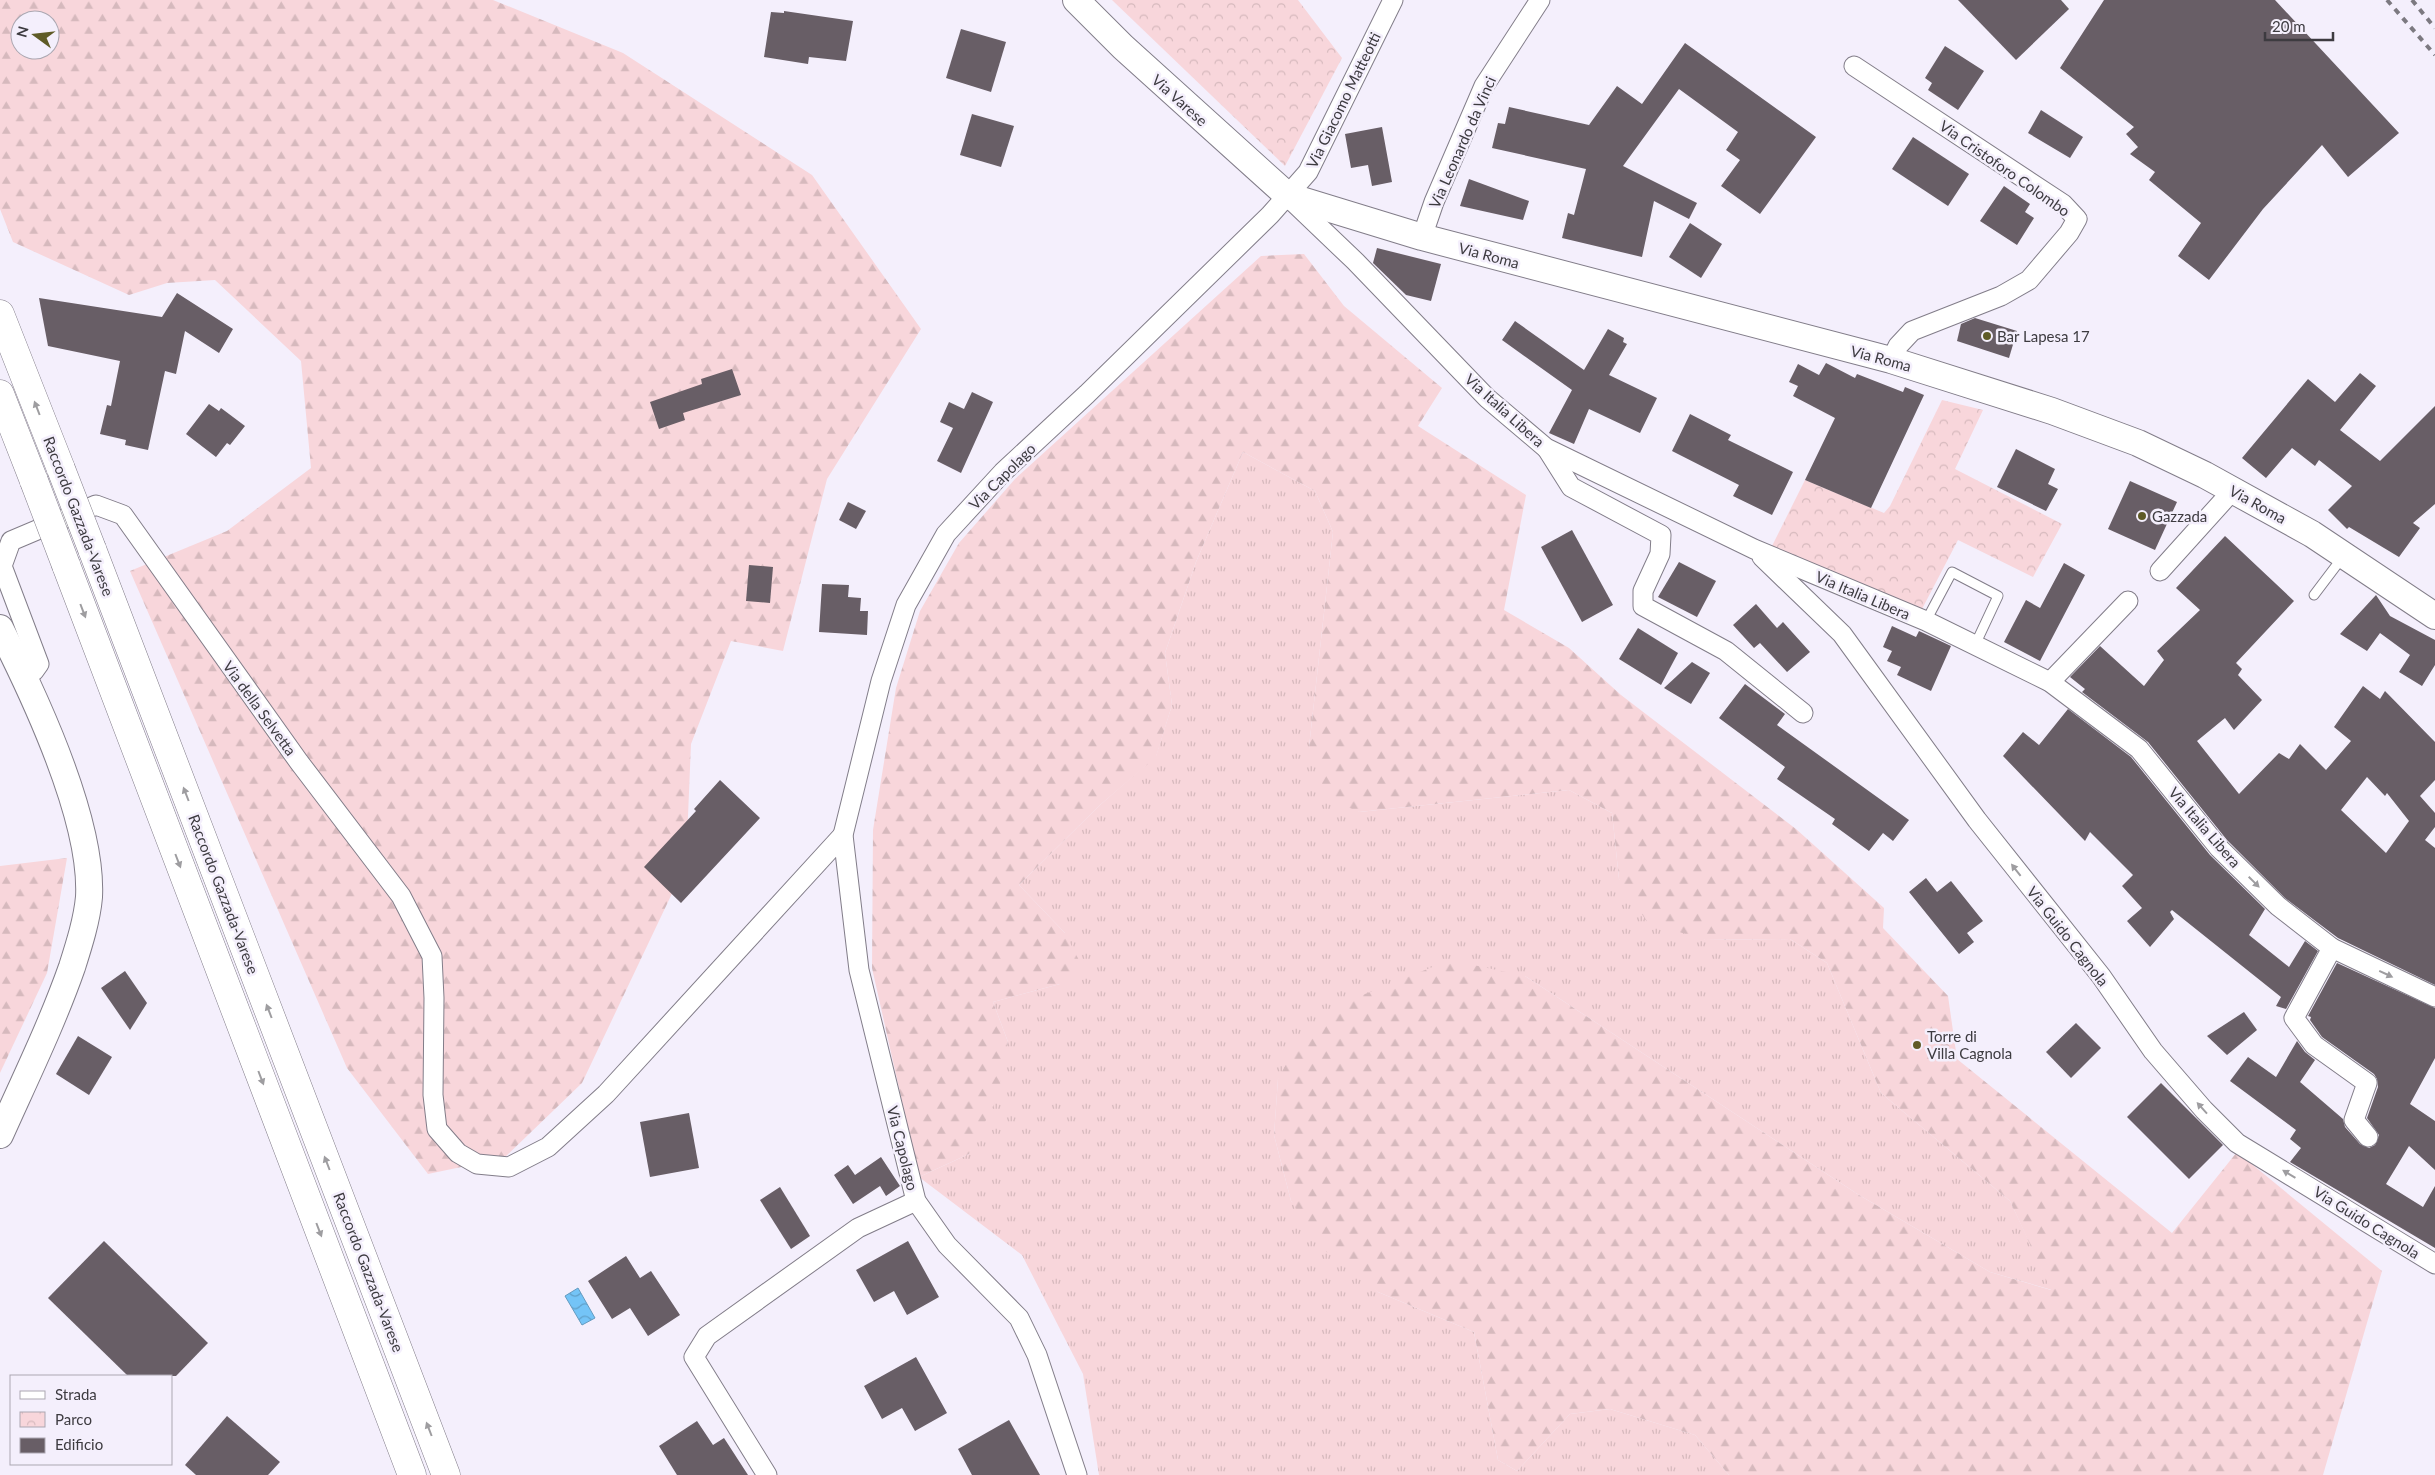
<svg xmlns="http://www.w3.org/2000/svg" width="2435" height="1475" viewBox="0 0 2435 1475" font-family="Lato,sans-serif">
	<style>
		.grass { fill: url(#grass-tufts) }
		.forest { fill: url(#forest-firs); fill-rule: evenodd }
		.park { fill: url(#park-crowns) }
		.water { fill: url(#water-waves); stroke: #649bc0 }
		.building { fill: #685e66; fill-rule: evenodd }
		.lines { fill: none; stroke-linecap: round; stroke-linejoin: round }
		.service-casing { stroke: #827d89; stroke-width: 11 }
		.minor-casing { stroke: #827d89; stroke-width: 21 }
		.secondary-casing { stroke: #827d89; stroke-width: 28 }
		.trunk-casing { stroke: #827d89; stroke-width: 29 }
		.service { stroke: #fff; stroke-width: 9 }
		.minor { stroke: #fff; stroke-width: 19 }
		.secondary { stroke: #fff; stroke-width: 26 }
		.trunk { stroke: #fff; stroke-width: 28 }
		.rail { stroke: #7c7980; stroke-width: 4; stroke-dasharray: 6 6; stroke-linecap: butt }
		.trunk-bridge-casing { stroke: #827d89; stroke-width: 29; stroke-linecap: butt }
		.trunk-bridge { stroke: #fff; stroke-width: 28 }
		.oneway { fill: #9e9da0 }
		.poi-dot { fill: #5f5b27; stroke: #f4effc; stroke-width: 2 }
		.labels { text-anchor: middle; dominant-baseline: central; stroke-width: 5; stroke-linejoin: round; paint-order: stroke }
		.street-label { font-size: 15px; fill: #3d3b40; stroke: #f4effc }
		.poi-label { font-size: 15px; fill: #3d3b40; stroke: #f4effc; text-anchor: start }
	</style>
	<defs>
		<pattern id="grass-tufts" width="24" height="20" patternUnits="userSpaceOnUse" patternTransform="scale(1.25)"><rect width="24" height="20" fill="#f8d6db"/><path d="M3 7l-1-3M5 7V3M7 7l1-3M15 17l-1-3M17 17v-4M19 17l1-3" fill="none" stroke="#d6b9bd"/></pattern>
		<pattern id="forest-firs" width="22" height="20" patternUnits="userSpaceOnUse" patternTransform="scale(1.25)"><rect width="22" height="20" fill="#f8d6db"/><path d="M5 1l3.5 6h-7zM16 11l3.5 6h-7z" fill="#d6b9bd"/></pattern>
		<pattern id="park-crowns" width="20" height="18" patternUnits="userSpaceOnUse" patternTransform="scale(1.25)"><rect width="20" height="18" fill="#f8d6db"/><path d="M2 6a3 3 0 1 1 6 0M12 15a3 3 0 1 1 6 0" fill="none" stroke="#d6b9bd"/></pattern>
		<pattern id="water-waves" width="16" height="10" patternUnits="userSpaceOnUse" patternTransform="scale(1.25)"><rect width="16" height="10" fill="#74c4f7"/><path d="M0 5q4-4 8 0t8 0" fill="none" stroke="#60a0c9"/></pattern>
	</defs>
	<rect width="100%" height="100%" fill="#f4effc"/>
	<polygon class="grass" points="1243,452 1315,491 1333,532 1309,747 1359,812 1569,790 1612,813 1619,879 1705,940 1790,939 1827,963 1881,1093 2010,1201 2052,1290 1990,1272 1859,1195 1525,976 1278,1079 1274,1135 1291,1201 1378,1292 1474,1332 1498,1460 1517,1471 1570,1414 1610,1409 1695,1435 1729,1475 1099,1475 1083,1374 1022,1255 919,1177 969,1154 1008,1042 993,1002 1060,984 1065,933 1019,885 1100,805 1156,756 1172,705 1165,653 1196,562"/>
	<g class="forest">
		<path d="M0,0h493l130,53 189,122 109,154 -94,150 -44,172 -52,-10 -40,103 -5,120 -104,219 -78,75 -76,16 -81,-106 -217,-497 97,-40 84,-63 -10,-107 -86,-81 -48,3 -38,12 -116,-53 -13,-33zM20,20h30v30h-30z"/>
		<polygon points="1304,254 1344,306 1442,388 1418,426 1526,495 1504,610 1569,648 1621,695 1796,829 1884,908 1883,928 1948,996 1957,1059 2172,1233 2237,1152 2382,1271 2323,1475 1729,1475 1695,1435 1610,1409 1570,1414 1517,1471 1498,1460 1474,1332 1378,1292 1324,1250 1291,1201 1274,1135 1278,1079 1301,1037 1340,1004 1450,960 1525,976 1859,1195 1990,1272 2051,1290 2010,1201 1881,1093 1827,963 1790,939 1705,940 1647,922 1619,879 1612,813 1569,790 1359,812 1327,798 1309,747 1333,532 1315,491 1243,452 1196,562 1165,653 1172,705 1156,757 1100,805 1019,885 1065,933 1085,972 1060,984 993,1002 1008,1042 998,1096 969,1154 919,1177 872,968 873,830 896,688 920,611 959,543 1015,479 1261,256"/>
		<polygon points="67,858 47,973 0,1073 0,866"/>
	</g>
	<g class="park">
		<polygon points="1112,0 1298,0 1342,58 1285,166"/>
		<polygon points="1942,400 1983,410 1955,469 2062,524 2033,577 1958,540 1922,609 1771,548 1805,480 1884,513 1890,506"/>
	</g>
	<polygon class="water" points="578,1288 595,1318 582,1325 565,1296"/>
	<g class="building">
		<polygon points="1958,0 2061,0 2069,9 2016,60"/>
		<polygon points="2104,0 2275,0 2399,133 2348,177 2322,145 2263,209 2209,280 2178,256 2201,223 2149,180 2155,172 2130,154 2138,147 2126,134 2134,127 2060,68"/>
		<polygon points="784,11 853,21 846,61 809,57 808,64 764,57 771,12 784,13"/>
		<polygon points="961,29 1006,42 991,92 946,78"/>
		<polygon points="1685,43 1816,137 1760,214 1721,186 1740,160 1726,150 1738,132 1679,89 1623,166 1697,203 1689,219 1654,201 1642,257 1562,238 1568,213 1574,215 1586,169 1492,148 1498,123 1505,124 1509,107 1589,125 1617,86 1642,104"/>
		<polygon points="1945,46 1984,71 1958,110 1928,90 1932,83 1925,78"/>
		<polygon points="2041,110 2083,137 2070,158 2028,133"/>
		<polygon points="972,114 1014,126 1001,167 960,155"/>
		<polygon points="1382,127 1392,182 1372,186 1368,165 1351,168 1345,134"/>
		<polygon points="1913,137 1969,174 1948,206 1892,169"/>
		<polygon points="1469,179 1529,201 1523,220 1460,206"/>
		<polygon points="2004,186 2030,204 2025,212 2034,218 2017,245 1980,221"/>
		<polygon points="1690,223 1722,244 1701,278 1669,257"/>
		<polygon points="1377,248 1441,264 1431,301 1406,295 1373,263"/>
		<polygon points="177,293 233,329 219,353 185,331 176,374 165,371 148,450 125,445 126,440 100,434 107,405 111,406 120,361 48,346 39,298 162,317"/>
		<polygon points="1975,318 2017,331 2009,358 1957,341 1961,324"/>
		<polygon points="1515,321 1584,370 1608,329 1624,338 1623,342 1627,344 1609,375 1657,398 1640,433 1589,409 1574,444 1549,433 1572,390 1502,340"/>
		<polygon points="1826,363 1855,378 1857,374 1903,392 1905,387 1924,395 1871,508 1805,480 1835,418 1793,396 1798,386 1789,382 1798,364 1819,375"/>
		<polygon points="732,369 741,395 683,413 685,420 659,429 650,402 702,384 701,379"/>
		<polygon points="2360,373 2376,386 2340,430 2380,461 2435,406 2435,504 2413,523 2420,528 2399,557 2349,527 2347,529 2328,510 2352,486 2319,460 2315,466 2292,448 2266,478 2242,458 2308,379 2335,402"/>
		<polygon points="972,392 993,402 961,473 937,461 953,428 940,422 949,402 964,409"/>
		<polygon points="209,404 219,411 221,408 245,426 230,445 227,443 216,457 186,434"/>
		<polygon points="1690,414 1731,435 1728,440 1793,472 1772,515 1733,496 1739,485 1672,451"/>
		<polygon points="2016,449 2055,469 2048,484 2058,489 2046,511 1997,487"/>
		<polygon points="2130,481 2177,502 2155,550 2108,529"/>
		<polygon points="848,502 866,511 856,529 839,520"/>
		<polygon points="1572,530 1613,605 1582,622 1541,547"/>
		<path d="M2225,536l69,65 -58,62 6,6 -4,6 24,25 -28,30 -9,-12 -28,23 42,53 40,-41 10,6 11,-15 26,26 25,-29 -17,-14 29,-41 17,13 5,-8 50,51v38l-15,16 15,17v14l-10,13 10,8v137l-97,-47 -53,-40 -58,-58 -79,-98 -66,-50 3,-3 -15,-12 30,-31 44,40 20,-26 -7,-9 43,-41 -24,-22zM2367,777l18,19 2,-3 22,28 -23,32 -45,-43z"/>
		<polygon points="1679,562 1716,581 1697,617 1658,597"/>
		<polygon points="2064,563 2085,575 2040,661 2004,642 2026,600 2040,608"/>
		<polygon points="749,565 773,567 770,603 746,601"/>
		<polygon points="822,584 849,585 848,597 861,598 860,611 868,611 867,635 819,632"/>
		<polygon points="2376,595 2390,616 2435,640 2435,665 2422,686 2399,672 2410,655 2380,633 2367,651 2340,634"/>
		<polygon points="1756,604 1777,628 1783,622 1810,652 1787,672 1760,643 1754,648 1733,625"/>
		<polygon points="1892,626 1916,637 1919,631 1951,646 1931,691 1897,675 1901,667 1887,661 1892,651 1883,647"/>
		<polygon points="1638,628 1678,653 1661,685 1619,659"/>
		<polygon points="1692,662 1710,673 1691,704 1664,688"/>
		<polygon points="1745,684 1785,714 1777,725 1909,820 1893,841 1883,833 1869,851 1832,824 1835,819 1777,779 1785,767 1719,718"/>
		<polygon points="2068,709 2131,757 2210,855 2265,909 2249,935 2289,967 2305,941 2318,951 2286,1009 2276,1006 2281,997 2172,910 2170,912 2174,919 2150,947 2127,921 2142,908 2122,886 2133,875 2090,832 2085,841 2003,756 2023,732 2039,745"/>
		<polygon points="720,780 760,818 681,903 644,867 696,811 694,809"/>
		<polygon points="1926,878 1937,892 1951,881 1983,921 1967,933 1974,942 1959,954 1909,892"/>
		<polygon points="2337,963 2435,1008 2435,1058 2410,1104 2435,1121 2435,1170 2409,1146 2386,1184 2423,1207 2435,1186 2435,1248 2290,1162 2301,1148 2290,1139 2296,1130 2230,1081 2248,1057 2276,1077 2297,1041 2305,1052 2315,1060 2300,1082 2343,1119 2345,1127 2360,1144 2369,1148 2375,1145 2379,1135 2367,1118 2378,1087 2377,1079 2374,1074 2322,1037 2310,1020 2311,1017 2308,1016"/>
		<polygon points="125,971 147,1003 130,1030 101,988"/>
		<polygon points="2244,1012 2257,1030 2227,1055 2207,1036"/>
		<polygon points="2076,1023 2101,1048 2071,1078 2046,1052"/>
		<polygon points="78,1036 112,1057 89,1095 56,1074"/>
		<polygon points="2161,1083 2223,1145 2189,1179 2127,1117"/>
		<polygon points="689,1113 699,1168 650,1177 640,1122"/>
		<polygon points="881,1157 900,1186 886,1196 880,1186 853,1204 834,1175 848,1165 855,1175"/>
		<polygon points="780,1187 810,1236 791,1249 760,1200"/>
		<polygon points="104,1241 208,1343 176,1376 128,1376 48,1298"/>
		<polygon points="908,1241 939,1297 907,1315 894,1291 874,1302 856,1270"/>
		<polygon points="626,1256 640,1278 651,1271 680,1315 648,1336 630,1308 612,1319 588,1281"/>
		<polygon points="916,1357 947,1413 915,1431 902,1408 882,1419 864,1386"/>
		<polygon points="227,1416 280,1462 268,1475 196,1475 185,1465"/>
		<polygon points="1009,1420 1040,1475 972,1475 958,1449"/>
		<polygon points="697,1421 713,1445 724,1438 748,1475 677,1475 659,1446"/>
	</g>
	<g class="lines">
		<defs>
			<g id="service">
				<polyline points="2314,595 2342,558"/>
				<polyline points="1926,621 1952,572 1998,596 1975,645"/>
			</g>
			<g id="minor">
				<polyline points="1854,66 2063,204 2077,219 2069,233 2029,280 2001,296 1912,331 1898,346 1891,360"/>
				<polyline points="1289,198 1355,261 1487,398 1546,448 1754,549 1926,621 2050,682 2139,749 2219,848 2278,906 2332,948 2435,997"/>
				<polyline points="1422,237 1434,202 1484,86 1540,0"/>
				<polyline points="1547,449 1571,487 1661,535 1660,554 1643,591 1643,606 1726,651 1803,713"/>
				<polyline points="1762,557 1842,634 1977,820 2101,976 2153,1051 2204,1110 2237,1143 2435,1264"/>
				<polyline points="2160,571 2233,490"/>
				<polyline points="25,676 34,671 39,664 2,566 11,541 96,505 123,515 299,762 401,896 432,956 434,998 433,1095 437,1129 458,1153 477,1164 509,1167 548,1147 606,1094 843,835"/>
				<polyline points="2050,682 2128,601"/>
				<polyline points="2332,948 2294,1018 2314,1045 2367,1083 2354,1120 2368,1137"/>
				<polyline points="767,1475 694,1357 707,1336 858,1228 916,1201"/>
				<polyline points="1077,1475 1037,1355 1019,1318 947,1245 916,1201 859,970 843,835 881,681 906,605 946,534 1003,472 1087,394 1270,215 1308,172 1393,0"/>
			</g>
			<g id="secondary">
				<polyline points="1076,0 1123,47 1288,196 1422,237 1891,360 2052,411 2138,443 2205,475 2312,534 2435,616"/>
				<path d="M0,628c35,69 93,192 89,269 -2,23 -10,48 -17,70 -20,57 -47,112 -72,168"/>
			</g>
			<g id="trunk">
				<polyline points="0,314 61,469"/>
				<polyline points="0,394 34,481"/>
				<polyline points="92,549 446,1475"/>
				<polyline points="66,565 412,1475"/>
			</g>
		</defs>
		<use href="#service" class="service-casing"/>
		<use href="#minor" class="minor-casing"/>
		<use href="#secondary" class="secondary-casing"/>
		<use href="#trunk" class="trunk-casing"/>
		<use href="#service" class="service"/>
		<use href="#minor" class="minor"/>
		<use href="#secondary" class="secondary"/>
		<use href="#trunk" class="trunk"/>
		<g class="rail">
			<polyline points="2387,0 2435,55"/>
			<polyline points="2412,0 2435,28"/>
		</g>
		<defs>
			<g id="trunk-bridge">
				<polyline points="61,469 92,549"/>
				<polyline points="34,481 66,565"/>
			</g>
		</defs>
		<use href="#trunk-bridge" class="trunk-bridge-casing"/>
		<use href="#trunk-bridge" class="trunk-bridge"/>
	</g>
	<defs><path id="oneway-solid" d="M-6-.8H1V-3.2L6.5 0L1 3.2V.8H-6Z" transform="scale(1.25)"/></defs>
	<g class="oneway">
		<use href="#oneway-solid" transform="translate(37 408) rotate(-111)"/>
		<use href="#oneway-solid" transform="translate(83 611) rotate(69)"/>
		<use href="#oneway-solid" transform="translate(186 794) rotate(-111)"/>
		<use href="#oneway-solid" transform="translate(178 861) rotate(69)"/>
		<use href="#oneway-solid" transform="translate(2016 870) rotate(-128)"/>
		<use href="#oneway-solid" transform="translate(2254 882) rotate(45)"/>
		<use href="#oneway-solid" transform="translate(2386 974) rotate(25)"/>
		<use href="#oneway-solid" transform="translate(269 1011) rotate(-111)"/>
		<use href="#oneway-solid" transform="translate(261 1078) rotate(69)"/>
		<use href="#oneway-solid" transform="translate(2202 1108) rotate(-132)"/>
		<use href="#oneway-solid" transform="translate(327 1163) rotate(-111)"/>
		<use href="#oneway-solid" transform="translate(2289 1174) rotate(-149)"/>
		<use href="#oneway-solid" transform="translate(319 1230) rotate(69)"/>
		<use href="#oneway-solid" transform="translate(429 1429) rotate(-111)"/>
	</g>
	<g class="poi-dot">
		<circle cx="1987" cy="336" r="5"/>
		<circle cx="2142" cy="516" r="5"/>
		<circle cx="1917" cy="1045" r="5"/>
	</g>
	<g class="labels">
		<g class="street-label">
			<text transform="translate(1180 100) rotate(42)">Via Varese</text>
			<text transform="translate(1343 100) rotate(-64)">Via Giacomo Matteotti</text>
			<text transform="translate(1462 142) rotate(-66)">Via Leonardo da Vinci</text>
			<text transform="translate(2005 168) rotate(35)">Via Cristoforo Colombo</text>
			<text transform="translate(1489 255) rotate(15)">Via Roma</text>
			<text transform="translate(1881 358) rotate(15)">Via Roma</text>
			<text transform="translate(1505 410) rotate(42)">Via Italia Libera</text>
			<text transform="translate(1002 476) rotate(-45)">Via Capolago</text>
			<text transform="translate(2258 504) rotate(29)">Via Roma</text>
			<text transform="translate(79 516) rotate(69)">Raccordo Gazzada-Varese</text>
			<text transform="translate(1863 595) rotate(23)">Via Italia Libera</text>
			<text transform="translate(260 708) rotate(54)">Via della Selvetta</text>
			<text transform="translate(2205 827) rotate(49)">Via Italia Libera</text>
			<text transform="translate(224 894) rotate(69)">Raccordo Gazzada-Varese</text>
			<text transform="translate(2068 936) rotate(52)">Via Guido Cagnola</text>
			<text transform="translate(903 1148) rotate(76)">Via Capolago</text>
			<text transform="translate(2367 1222) rotate(32)">Via Guido Cagnola</text>
			<text transform="translate(369 1272) rotate(69)">Raccordo Gazzada-Varese</text>
		</g>
		<g class="poi-label">
			<text x="1997" y="336">Bar Lapesa 17</text>
			<text x="2152" y="516">Gazzada</text>
			<text x="1927" y="1036">Torre di<tspan x="1927" dy="17">Villa Cagnola</tspan></text>
		</g>
	</g>
	<rect x="10" y="1375" width="162" height="90" fill="#f4effc" stroke="#aba7b1"/>
	<rect x="20" y="1391" width="25" height="8" fill="#ffffff" stroke="#aba7b1"/>
	<text x="55" y="1400" font-size="15" fill="#3d3b40">Strada</text>
	<rect x="20" y="1412" width="25" height="15" fill="url(#park-crowns)" stroke="#aba7b1"/>
	<text x="55" y="1425" font-size="15" fill="#3d3b40">Parco</text>
	<rect x="20" y="1438" width="25" height="15" fill="#685e66" stroke="#aba7b1"/>
	<text x="55" y="1450" font-size="15" fill="#3d3b40">Edificio</text>
	<g transform="translate(35 35) rotate(285)"><circle r="24" fill="#f4effc" stroke="#aba7b1"/>
	<path d="M0-4L9 19L0 12L-9 19Z" fill="#5f5b27"/>
	<text y="-8" font-size="14" font-weight="bold" text-anchor="middle" fill="#3d3b40">N</text>
	</g>
	<path d="M2265 32v8h68v-8" fill="none" stroke="#3d3b40" stroke-width="2.5"/>
	<text x="2272" y="32" font-size="15" fill="#3d3b40" stroke="#f4effc" stroke-width="4" paint-order="stroke">20 m</text>
</svg>
